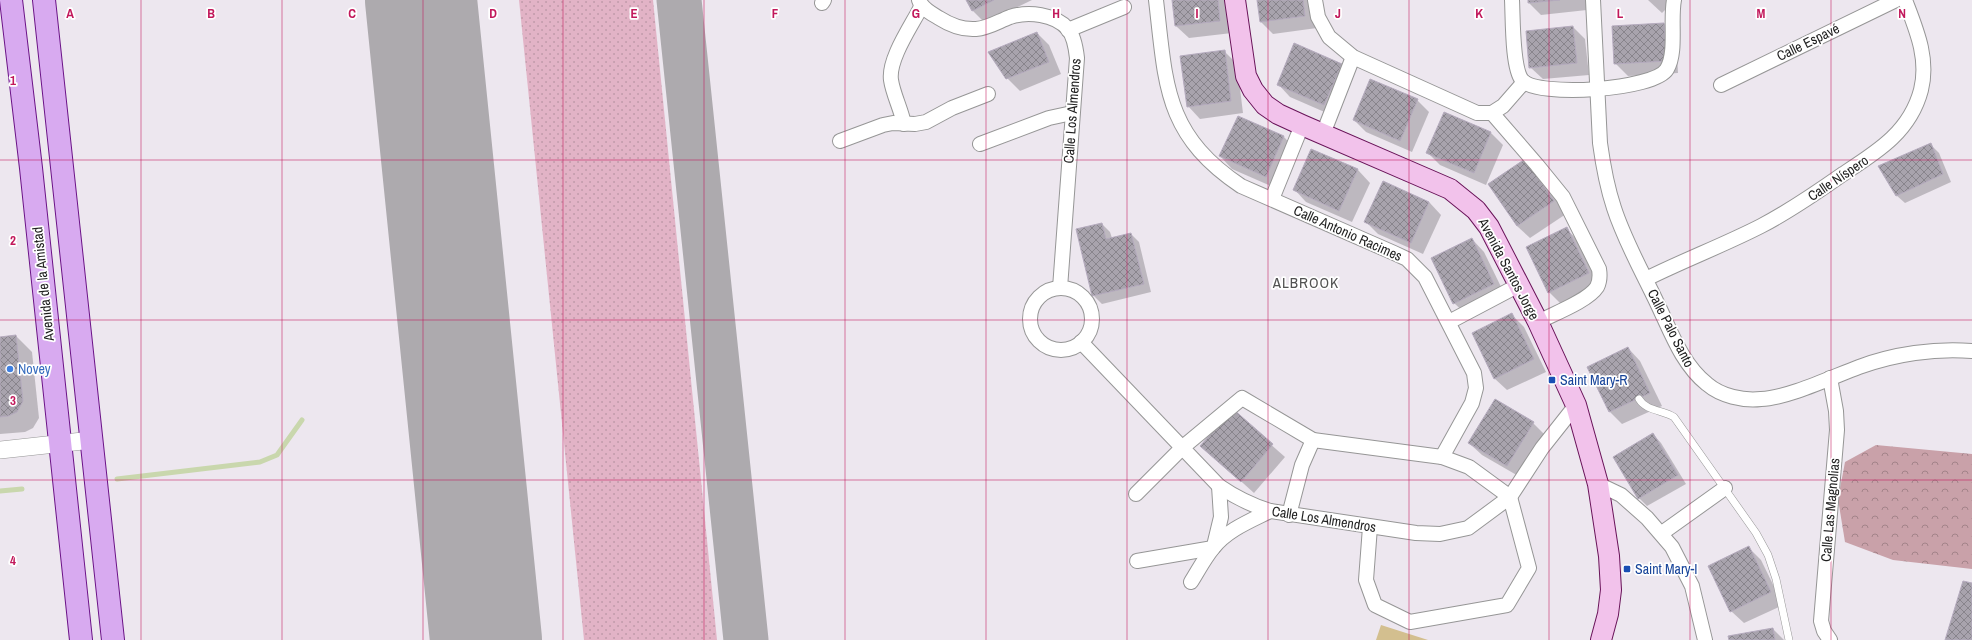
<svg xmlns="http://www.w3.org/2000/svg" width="1972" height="640" viewBox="0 0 1972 640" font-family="'Archivo Narrow',sans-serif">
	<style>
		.grass { fill: url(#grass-dots) }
		.forest { fill: url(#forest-crowns) }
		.pitch { fill: #d3bf8f }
		.shadow { fill: #0003 }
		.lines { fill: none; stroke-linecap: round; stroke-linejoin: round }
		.stream { stroke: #c9d7ad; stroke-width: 5 }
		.taxiway { stroke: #adaaae; stroke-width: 45 }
		.runway { stroke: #adaaae; stroke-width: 112 }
		.building { fill: url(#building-cross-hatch); stroke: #b5abbe }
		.service-casing { stroke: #969696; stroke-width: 8 }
		.minor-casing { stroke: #969696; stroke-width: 16 }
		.tertiary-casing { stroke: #969696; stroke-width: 18 }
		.secondary-casing { stroke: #691359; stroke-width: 22 }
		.primary-casing { stroke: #6b1387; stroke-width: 24 }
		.service { stroke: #fff; stroke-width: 7 }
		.minor { stroke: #fff; stroke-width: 14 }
		.tertiary { stroke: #fff; stroke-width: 17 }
		.secondary { stroke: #f2c2eb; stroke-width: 20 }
		.primary { stroke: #d8aaf0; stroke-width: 22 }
		.grid { fill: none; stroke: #c2185b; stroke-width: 1; stroke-opacity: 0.55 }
		.shop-dot { fill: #3f7fe0; stroke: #fff; stroke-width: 1.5 }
		.transit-dot { fill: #1a4fb4; stroke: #fff; stroke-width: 1.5 }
		.labels { text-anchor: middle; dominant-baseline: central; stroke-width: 3.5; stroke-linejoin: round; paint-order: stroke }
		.street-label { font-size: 14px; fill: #1f1f1f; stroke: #fff }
		.shop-label { font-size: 14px; fill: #366cbe; stroke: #fff; text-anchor: start }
		.transit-label { font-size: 14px; fill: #164399; stroke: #fff; text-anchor: start }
		.neighbourhood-label { font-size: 15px; letter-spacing: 1px; fill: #525252; stroke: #fff }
		.grid-label { font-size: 13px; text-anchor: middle; font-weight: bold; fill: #c2185b; stroke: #fff; stroke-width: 3.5; stroke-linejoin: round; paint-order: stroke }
	</style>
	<defs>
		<pattern id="grass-dots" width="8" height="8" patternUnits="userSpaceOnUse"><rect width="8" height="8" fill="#e2b3c6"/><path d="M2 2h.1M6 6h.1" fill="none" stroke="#c19aaa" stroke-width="1.8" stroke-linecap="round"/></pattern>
		<pattern id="forest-crowns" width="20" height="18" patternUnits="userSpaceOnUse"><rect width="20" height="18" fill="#c9a1a9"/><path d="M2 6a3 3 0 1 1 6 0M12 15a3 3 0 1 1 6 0" fill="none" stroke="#a38389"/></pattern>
		<pattern id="building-cross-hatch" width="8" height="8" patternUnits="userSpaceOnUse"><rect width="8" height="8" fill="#a8a3ad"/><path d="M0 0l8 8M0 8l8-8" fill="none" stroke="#88848c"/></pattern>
	</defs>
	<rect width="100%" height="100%" fill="#ede7ef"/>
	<polygon class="grass" points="519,0 653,0 717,640 584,640"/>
	<polygon class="forest" points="1876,445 1972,454 1972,569 1893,560 1845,542 1838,499 1845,462"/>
	<polygon class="pitch" points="1381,625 1428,640 1376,640"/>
	<g class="shadow">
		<polygon points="967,0 1032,0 985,23 972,10"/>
		<polygon points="1173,0 1228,0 1232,33 1189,38 1176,26"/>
		<polygon points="1258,0 1313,0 1317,28 1273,34 1261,22"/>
		<polygon points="1529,0 1586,0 1587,10 1541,15 1529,3"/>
		<polygon points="1648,0 1675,0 1662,13"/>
		<polygon points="1664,24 1676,36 1678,73 1628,76 1615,63"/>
		<polygon points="1573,27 1585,39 1589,75 1543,79 1530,67"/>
		<polygon points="1037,33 1049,45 1061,74 1020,91 1007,78"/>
		<polygon points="1224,51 1237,64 1243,113 1200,119 1188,106"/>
		<polygon points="1341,65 1353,77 1336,117 1290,97 1278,84"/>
		<polygon points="1417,100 1429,112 1412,152 1366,132 1354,120"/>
		<polygon points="1445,113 1491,133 1503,145 1486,185 1440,165 1428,153"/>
		<polygon points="1238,117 1284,137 1296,150 1278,189 1232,169 1220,156"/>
		<polygon points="1930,144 1939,153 1951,182 1905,203 1896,195"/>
		<polygon points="1312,150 1358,170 1370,183 1352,222 1306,202 1294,189"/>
		<polygon points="1537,172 1566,214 1530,238 1517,226 1489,185"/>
		<polygon points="1383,182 1429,202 1441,215 1423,254 1378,234 1365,221"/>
		<polygon points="1102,224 1110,232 1112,238 1131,234 1139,242 1151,292 1102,304 1093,295"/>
		<polygon points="1566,229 1579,241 1600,286 1561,304 1549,292"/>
		<polygon points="1472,239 1484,252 1506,297 1467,315 1454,303"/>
		<polygon points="1512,315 1524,327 1546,372 1507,390 1494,378"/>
		<polygon points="16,336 32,352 39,418 33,428 25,432 0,434 0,338"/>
		<polygon points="1628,348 1640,361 1662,406 1622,424 1610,412 1588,367"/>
		<polygon points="1233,411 1285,457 1254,493 1202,446"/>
		<polygon points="1533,423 1545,435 1520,477 1482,455 1469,443"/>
		<polygon points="1653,434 1661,443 1686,484 1647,506 1639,498"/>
		<polygon points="1749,548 1761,560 1783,605 1744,623 1731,611"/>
		<polygon points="1773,629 1784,640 1730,640"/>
	</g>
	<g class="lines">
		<g class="stream">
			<polyline points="117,479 260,462 277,455 302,420"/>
			<polyline points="0,491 22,489"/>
		</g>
		<polyline class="taxiway" points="679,0 746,640"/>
		<polyline class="runway" points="421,0 486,640"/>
	</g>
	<g class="building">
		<polygon points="966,0 994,0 972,11"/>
		<polygon points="1172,0 1218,0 1220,21 1175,26"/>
		<polygon points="1257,0 1303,0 1305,16 1260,22"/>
		<polygon points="1528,0 1560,0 1528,3"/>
		<polygon points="1664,23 1667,61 1614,64 1612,26"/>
		<polygon points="1573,26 1577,63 1529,68 1526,31"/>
		<polygon points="1037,32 1049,62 1006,79 988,52"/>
		<polygon points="1294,43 1342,64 1324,105 1277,85"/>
		<polygon points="1225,50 1231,101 1187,107 1180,56"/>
		<polygon points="1370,79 1418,99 1400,141 1353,120"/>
		<polygon points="1444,112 1491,132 1474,173 1426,153"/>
		<polygon points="1238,116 1284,136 1266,177 1219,156"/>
		<polygon points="1931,143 1943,174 1896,196 1878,166"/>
		<polygon points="1311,149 1358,169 1339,211 1293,190"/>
		<polygon points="1525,159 1554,201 1517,226 1488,184"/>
		<polygon points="1383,181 1429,202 1411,243 1364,222"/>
		<polygon points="1102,223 1106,239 1131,233 1144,284 1092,296 1076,229"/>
		<polygon points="1567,227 1589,273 1548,293 1526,247"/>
		<polygon points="1472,238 1494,284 1453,304 1431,258"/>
		<polygon points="1512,313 1534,359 1494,379 1472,333"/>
		<polygon points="16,335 23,401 17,412 8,416 0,417 0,337"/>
		<polygon points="1628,347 1650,393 1609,412 1587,367"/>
		<polygon points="1495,399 1534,422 1507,466 1468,443"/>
		<polygon points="1233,409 1273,444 1241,482 1200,446"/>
		<polygon points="1653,433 1678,475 1638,499 1613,457"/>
		<polygon points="1749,546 1771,592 1730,612 1708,566"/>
		<polygon points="1963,581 1972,583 1972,640 1945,640"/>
		<polygon points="1773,628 1775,640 1729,640 1728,636"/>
	</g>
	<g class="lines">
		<defs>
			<path id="service" d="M1639,399c7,12 24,11 35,18l82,116 12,22 8,24 13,61"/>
			<g id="minor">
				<path d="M919,0c3,9 12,13 20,18 11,7 23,12 37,11 13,-1 23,-8 34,-12 18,-6 45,-3 58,12 6,7 8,20 9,29l-17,230"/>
				<path d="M1156,0c10,85 8,134 85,186l153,67 13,6 18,18 49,96 2,15 -4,15 -30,54"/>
				<path d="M1315,0l3,17 11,20 24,20 124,56h15l45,52 26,32 36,72c1,6 1,12 -2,18 -9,14 -44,27 -59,35"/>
				<path d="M1512,0c1,18 0,68 10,80 15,18 133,10 145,-11 10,-17 3,-49 7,-69"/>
				<path d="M1593,0l7,143c3,22 7,44 14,65 11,34 29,65 44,97 13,27 24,59 49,79 14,12 36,17 54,15 27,-1 71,-22 98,-32 35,-13 76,-19 113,-16"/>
				<polyline points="822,3 824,0"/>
				<polyline points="1068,30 1124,7"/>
				<polyline points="1721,85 1896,0"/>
				<polyline points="1492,113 1503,106 1524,82"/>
				<path d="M904,124c-3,-15 -11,-30 -13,-44 -3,-21 21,-55 30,-73"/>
				<polyline points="1323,134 1353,57"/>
				<polyline points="840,141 883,125 893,123 915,124 926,122 952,108 988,94"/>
				<polyline points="980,144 1049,118 1072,113"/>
				<polyline points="1272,199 1302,125"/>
				<path d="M1646,279c38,-19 78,-34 115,-53 29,-15 55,-33 82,-52 34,-22 67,-42 78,-84 8,-32 -5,-61 -16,-90"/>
				<circle cx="1061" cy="319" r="31"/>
				<polyline points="1449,322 1519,285"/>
				<path d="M1081,342l138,144c16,11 32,19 51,25l146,22 24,1 28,-6 42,-31 32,-49 34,-43"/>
				<polyline points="1598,484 1621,495 1647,518 1672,547 1692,586 1705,640"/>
				<polyline points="1136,494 1183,447 1242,398 1313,440 1442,457 1469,467 1510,497 1529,568 1507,605 1410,622 1375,605 1366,580 1370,527"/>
				<polyline points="1289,515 1302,465 1313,440"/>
				<polyline points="1662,533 1725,488"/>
				<polyline points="1214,546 1221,517 1219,486"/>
				<polyline points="1137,561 1213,548"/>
				<path d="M1191,582c7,-11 13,-23 22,-34 14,-18 37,-27 57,-37"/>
				<polyline points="1830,640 1824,631 1821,621 1837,430 1836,411 1830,378"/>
			</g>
			<polyline id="tertiary" points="0,450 92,440"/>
			<polyline id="secondary" points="1235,0 1246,76 1253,90 1265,105 1278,114 1302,125 1450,189 1476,210 1489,227 1538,322 1576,405 1598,484 1609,556 1611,590 1608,614 1601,640"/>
			<g id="primary">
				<polyline points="11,0 31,168 81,640"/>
				<polyline points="44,0 113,640"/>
			</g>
		</defs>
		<use href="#service" class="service-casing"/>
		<use href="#minor" class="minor-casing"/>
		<use href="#tertiary" class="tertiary-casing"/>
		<use href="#secondary" class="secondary-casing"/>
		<use href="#primary" class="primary-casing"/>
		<use href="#service" class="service"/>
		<use href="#minor" class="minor"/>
		<use href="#tertiary" class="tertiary"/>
		<use href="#secondary" class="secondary"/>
		<use href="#primary" class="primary"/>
	</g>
	<path class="grid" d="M141,0v640M282,0v640M423,0v640M563,0v640M704,0v640M845,0v640M986,0v640M1127,0v640M1268,0v640M1409,0v640M1549,0v640M1690,0v640M1831,0v640M0,160h1972M0,320h1972M0,480h1972"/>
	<circle class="shop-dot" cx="10" cy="369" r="4"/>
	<g class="transit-dot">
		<rect x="1548" y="376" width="8" height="8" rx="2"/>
		<rect x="1623" y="565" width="8" height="8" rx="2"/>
	</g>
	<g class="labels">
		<g class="street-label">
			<text transform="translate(1808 42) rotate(-26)">Calle Espavé</text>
			<text transform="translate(1072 111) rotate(-86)">Calle Los Almendros</text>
			<text transform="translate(1838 178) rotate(-34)">Calle Níspero</text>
			<text transform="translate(1348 233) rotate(24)">Calle Antonio Racimes</text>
			<text transform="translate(1509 269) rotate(62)">Avenida Santos Jorge</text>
			<text transform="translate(43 284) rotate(-96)">Avenida de la Amistad</text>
			<text transform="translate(1671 328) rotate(63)">Calle Palo Santo</text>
			<text transform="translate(1830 510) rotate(-85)">Calle Las Magnolias</text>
			<text transform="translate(1324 519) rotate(9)">Calle Los Almendros</text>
		</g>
		<g class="shop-label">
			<text x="18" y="369">Novey</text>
		</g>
		<g class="transit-label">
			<text x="1560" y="380">Saint Mary-R</text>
			<text x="1635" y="569">Saint Mary-I</text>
		</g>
		<g class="neighbourhood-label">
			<text x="1306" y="282">ALBROOK</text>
		</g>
	</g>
	<g class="grid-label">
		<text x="70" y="18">A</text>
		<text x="211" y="18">B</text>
		<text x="352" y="18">C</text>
		<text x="493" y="18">D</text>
		<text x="634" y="18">E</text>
		<text x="775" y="18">F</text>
		<text x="916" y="18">G</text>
		<text x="1056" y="18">H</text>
		<text x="1197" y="18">I</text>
		<text x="1338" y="18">J</text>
		<text x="1479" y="18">K</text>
		<text x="1620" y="18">L</text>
		<text x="1761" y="18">M</text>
		<text x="1902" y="18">N</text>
		<text x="13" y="85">1</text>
		<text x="13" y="245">2</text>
		<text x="13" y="405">3</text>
		<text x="13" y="565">4</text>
	</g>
</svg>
